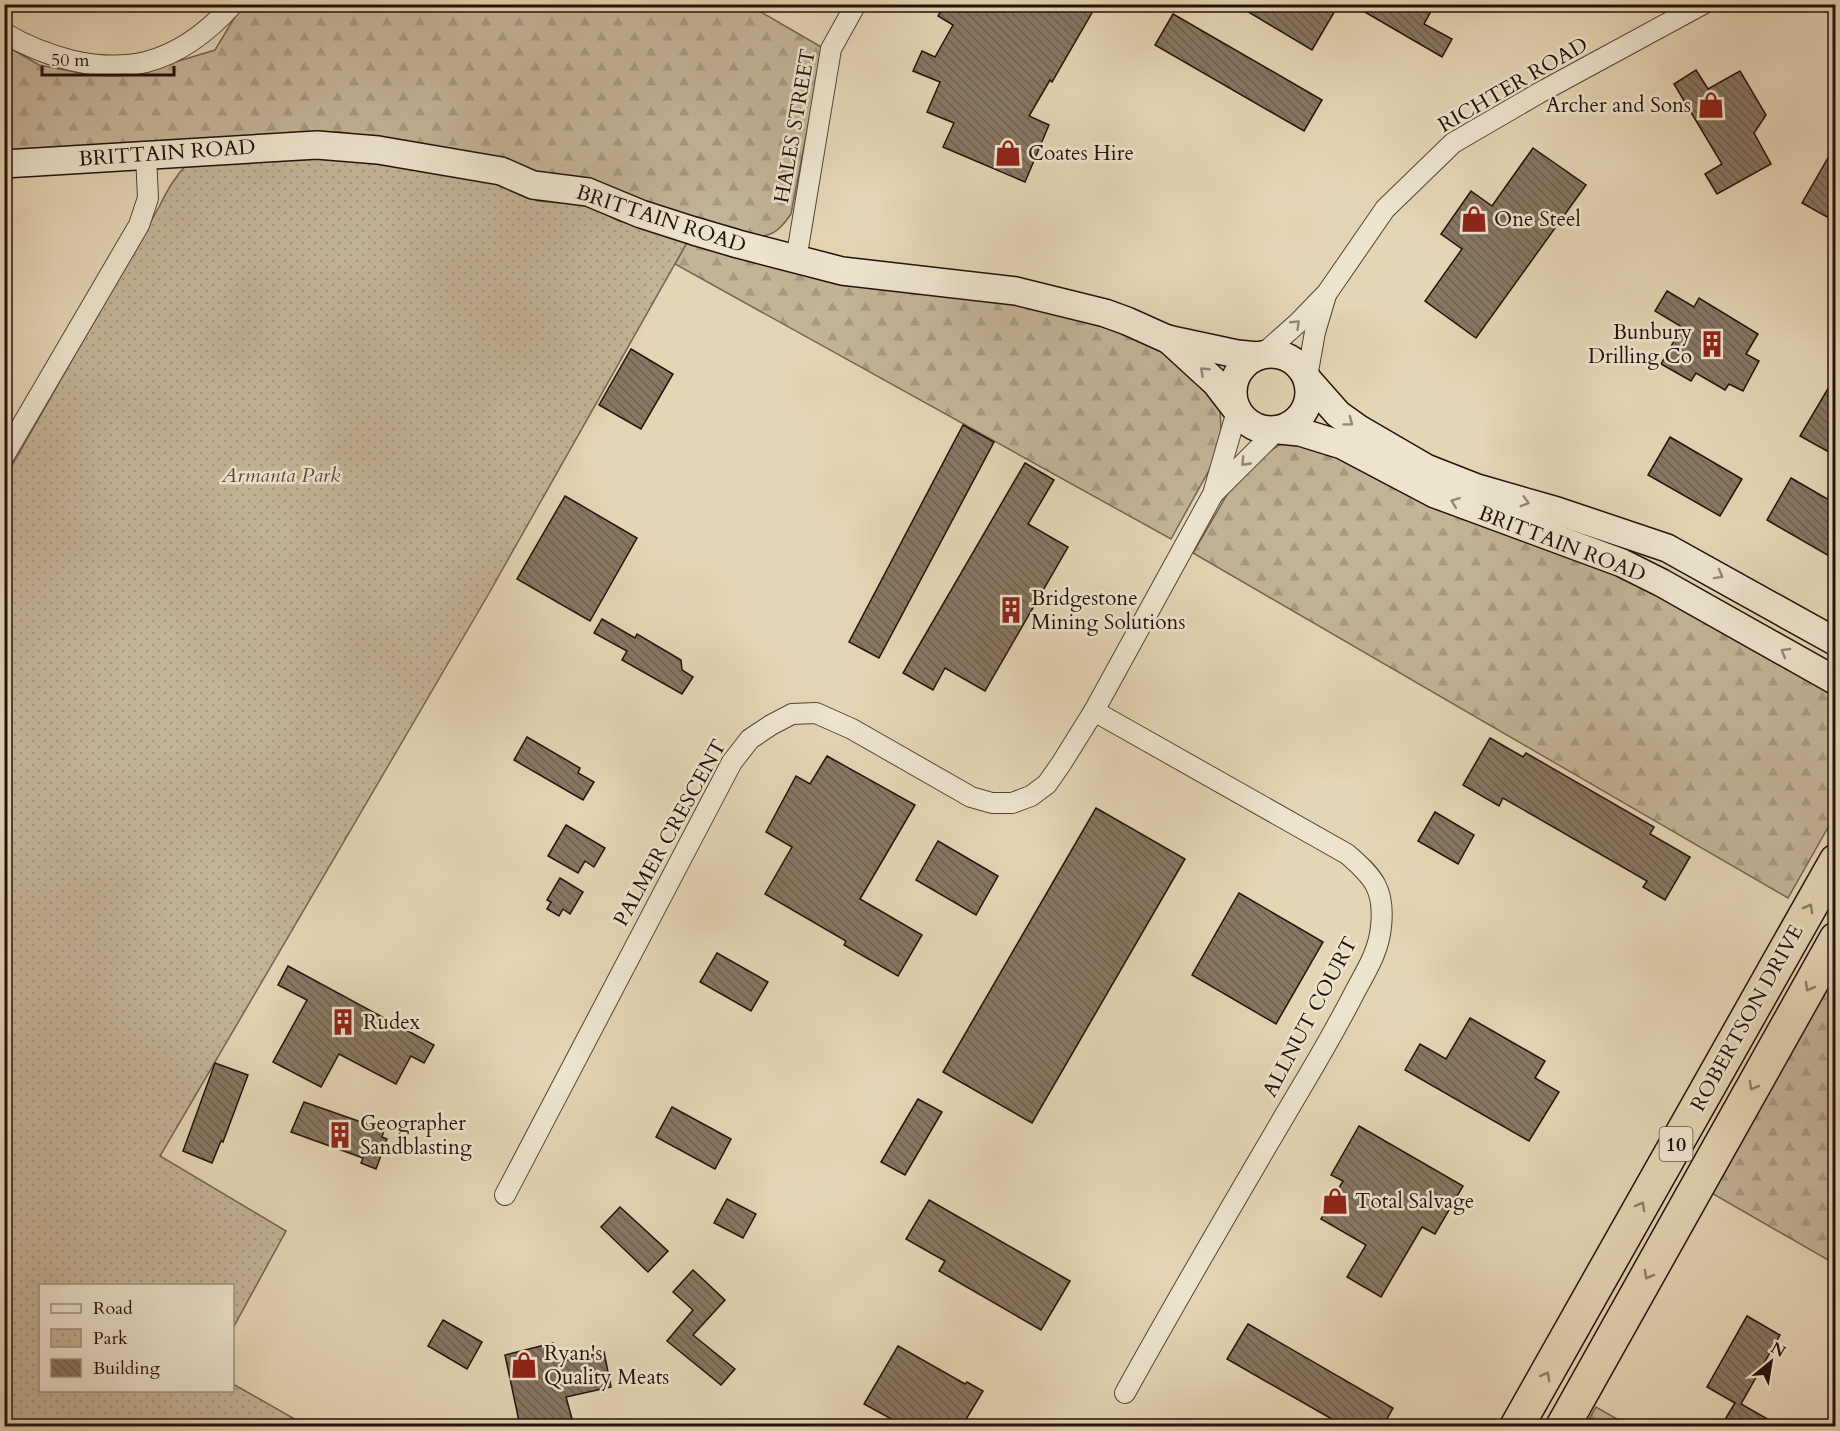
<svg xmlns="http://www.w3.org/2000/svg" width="1840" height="1431" viewBox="0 0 1840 1431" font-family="Cardo,serif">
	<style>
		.forest { fill: url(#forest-firs); stroke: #736351; stroke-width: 1.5 }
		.park { fill: url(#park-dots); stroke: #736351; stroke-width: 1.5 }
		.building { fill: url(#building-back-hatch); stroke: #23120b; stroke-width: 1.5 }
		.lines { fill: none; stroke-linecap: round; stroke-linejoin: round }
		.street-casing { stroke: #534335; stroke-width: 22 }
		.secondary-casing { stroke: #23120b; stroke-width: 30 }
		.highway-casing { stroke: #23120b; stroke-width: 36 }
		.street { stroke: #ede4ce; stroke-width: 20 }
		.secondary { stroke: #ede4ce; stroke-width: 27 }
		.highway { stroke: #e4d5b4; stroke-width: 33 }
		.oneway { stroke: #928676 }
		.oneway2 { stroke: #8d7d68 }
		.labels { text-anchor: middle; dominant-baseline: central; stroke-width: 5; stroke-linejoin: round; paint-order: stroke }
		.shield { fill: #ede4ce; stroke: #605146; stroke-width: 1.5 }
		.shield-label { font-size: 20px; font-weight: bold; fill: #23120b }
		.street-label { font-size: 21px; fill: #23120b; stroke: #ede4ce }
		.poi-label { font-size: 21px; fill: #23120b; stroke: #ede4ce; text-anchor: start }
		.park-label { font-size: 21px; font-style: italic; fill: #5b4b3c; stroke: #ede4ce }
	</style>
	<defs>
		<pattern id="forest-firs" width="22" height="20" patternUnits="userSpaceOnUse" patternTransform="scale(1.5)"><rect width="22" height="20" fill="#c3b497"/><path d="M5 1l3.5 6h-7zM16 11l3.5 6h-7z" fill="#a79a81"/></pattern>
		<pattern id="park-dots" width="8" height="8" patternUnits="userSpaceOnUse" patternTransform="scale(1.5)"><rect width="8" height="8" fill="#c3b497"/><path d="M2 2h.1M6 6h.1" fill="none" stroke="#a79a81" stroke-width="1.8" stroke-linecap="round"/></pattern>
		<pattern id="building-back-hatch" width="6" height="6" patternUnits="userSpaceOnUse" patternTransform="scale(1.5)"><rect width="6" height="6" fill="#877763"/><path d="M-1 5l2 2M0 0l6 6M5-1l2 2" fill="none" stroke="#6e6050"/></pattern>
	</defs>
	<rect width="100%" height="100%" fill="#e4d5b4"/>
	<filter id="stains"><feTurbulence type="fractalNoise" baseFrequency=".00333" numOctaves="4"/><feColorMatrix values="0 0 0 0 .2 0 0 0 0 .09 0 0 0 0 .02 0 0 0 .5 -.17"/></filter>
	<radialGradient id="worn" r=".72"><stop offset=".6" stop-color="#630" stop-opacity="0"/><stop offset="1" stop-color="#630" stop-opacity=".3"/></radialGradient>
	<g class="forest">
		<path d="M242,5h507l74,43 -32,166c-13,19 -19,22 -42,24l-215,-65 -22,-11 -54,-12 -118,-18 -335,18v-105l34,20 52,10 61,-6 63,-19z"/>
		<polygon points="689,239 791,272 843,284 982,296 1115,329 1167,353 1189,370 1220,410 1221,430 1213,463 1171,539 675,264"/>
		<polygon points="1310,443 1615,567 1835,691 1835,815 1788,898 1193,553 1232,486 1255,460 1281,444"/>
		<polygon points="1835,966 1835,1264 1708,1191"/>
		<polygon points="1596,1407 1629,1426 1585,1426"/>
	</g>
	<path class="park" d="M311,154l160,24 29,7 38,16 48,4 33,16 70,18 -201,356 -328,561 126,75 -53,97 -1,-42h-192v104h192l1,-6 74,42h-302v-948l154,-271c9,-18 16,-31 30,-45z"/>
	<g class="building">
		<polygon points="945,4 1097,4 1052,82 1050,80 1029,116 1049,125 1025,182 943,147 954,123 927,112 940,82 913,71 922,51 935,57 953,25 938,16"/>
		<polygon points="1235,4 1339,4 1312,50"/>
		<polygon points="1351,4 1435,4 1424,24 1452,39 1442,57"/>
		<polygon points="1173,14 1322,100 1304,131 1155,45"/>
		<polygon points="1696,70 1708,89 1740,71 1766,115 1754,133 1771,164 1717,194 1705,174 1722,164 1674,84"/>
		<polygon points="1836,144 1836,222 1802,203"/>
		<polygon points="1533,148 1586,185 1476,338 1425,301 1462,249 1441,234 1471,191 1492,206"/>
		<polygon points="1667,291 1694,307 1699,298 1758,334 1746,354 1759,361 1743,391 1729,384 1725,390 1696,373 1691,381 1661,364 1682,327 1655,311"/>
		<polygon points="631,349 673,374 641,429 599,405"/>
		<polygon points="1836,375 1836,456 1800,436"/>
		<polygon points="963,425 994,442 879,658 849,642"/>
		<polygon points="1670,437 1742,479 1720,516 1648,475"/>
		<polygon points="1025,463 1054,480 1028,524 1068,547 985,691 945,668 933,690 903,673"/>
		<polygon points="1791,478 1836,504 1836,560 1767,520"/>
		<polygon points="565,496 637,538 590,621 517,579"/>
		<polygon points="602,619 635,638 637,634 681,660 682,670 693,677 682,694 622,660 627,651 594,633"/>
		<polygon points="527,737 580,768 578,773 594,782 583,800 514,760"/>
		<polygon points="1490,738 1523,757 1526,753 1654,827 1650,834 1690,857 1665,900 1643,887 1647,881 1503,798 1499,806 1463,785"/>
		<polygon points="827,756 915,805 860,899 922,935 898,976 844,945 846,941 765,894 792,847 766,832 796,776 810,784"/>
		<polygon points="1096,808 1185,859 1032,1123 943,1072"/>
		<polygon points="1435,812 1474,835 1458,864 1418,841"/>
		<polygon points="566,825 605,848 594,867 585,861 578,873 548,856"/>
		<polygon points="938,841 998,876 976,915 916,880"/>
		<polygon points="560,878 583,892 570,914 563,909 559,916 547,909 551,902 547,900"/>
		<polygon points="1239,893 1323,942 1276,1024 1192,975"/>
		<polygon points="717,953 768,982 751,1011 700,982"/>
		<polygon points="288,966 434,1045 424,1063 411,1056 396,1084 339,1054 321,1087 273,1062 307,1000 278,985"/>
		<polygon points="1470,1018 1545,1061 1535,1078 1559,1092 1529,1141 1405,1070 1420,1044 1446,1059"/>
		<polygon points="215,1063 248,1075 223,1142 221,1141 212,1163 183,1151"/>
		<polygon points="918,1099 942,1112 905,1175 881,1162"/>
		<polygon points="304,1102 384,1130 382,1137 387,1139 376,1169 361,1163 363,1158 291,1132"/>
		<polygon points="672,1107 731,1139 715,1169 656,1137"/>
		<polygon points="1359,1126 1463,1186 1435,1234 1422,1227 1381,1297 1347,1277 1366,1245 1321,1219 1343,1181 1331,1175"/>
		<polygon points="727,1199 756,1214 743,1238 714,1223"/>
		<polygon points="929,1200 1070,1281 1041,1330 939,1271 945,1261 906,1239"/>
		<polygon points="620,1207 668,1251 648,1272 601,1227"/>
		<polygon points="693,1270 725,1300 693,1335 735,1369 721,1385 667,1341 693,1310 673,1292"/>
		<polygon points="1747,1316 1780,1335 1741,1404 1780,1426 1721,1426 1735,1403 1707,1387"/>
		<polygon points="443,1320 482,1342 467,1369 428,1346"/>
		<polygon points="1248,1324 1393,1408 1383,1426 1344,1426 1227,1359"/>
		<polygon points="553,1343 558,1362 604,1352 611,1387 566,1397 574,1426 520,1426 505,1355"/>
		<polygon points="898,1346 965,1384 967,1382 983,1391 962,1426 904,1426 864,1404"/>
	</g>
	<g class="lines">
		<defs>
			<g id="street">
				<path d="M4,33c41,24 94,40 142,29 34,-9 64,-32 87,-58"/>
				<polyline points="796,260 831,49 856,4"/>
				<polyline points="1263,354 1299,322 1327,293 1385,209 1453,143 1539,93 1703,4"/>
				<polyline points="1307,377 1315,332 1326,295"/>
				<polyline points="4,456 139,225 148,198 146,155"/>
				<polyline points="1215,492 1277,430"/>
				<path d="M1094,711l253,143c27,23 38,36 34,73 -2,22 -13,41 -23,59 -19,37 -39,72 -60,107 -59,100 -117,199 -173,300"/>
				<polyline points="505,1195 732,762 750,739 771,725 792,714 816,713 852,729 971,797 992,803 1012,803 1031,796 1047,784 1061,764 1094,711 1213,494 1237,411"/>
			</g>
			<g id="secondary">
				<polyline points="4,164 317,145 378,150 501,171 533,185 588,192 641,214 694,231 738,244 842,271 1016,291 1105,313 1127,321 1167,339 1237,354 1258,356"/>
				<polyline points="1168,339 1216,383 1236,409"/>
				<circle cx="1271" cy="392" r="38"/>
				<polyline points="1308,380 1338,414 1359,429 1426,468 1477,488 1557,511 1667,548 1836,642"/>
				<polyline points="1279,430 1300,432 1342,445 1435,494 1622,563 1662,583 1836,681"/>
			</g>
			<g id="highway">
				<polyline points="1517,1426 1836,861"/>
				<polyline points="1563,1426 1836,939"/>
			</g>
		</defs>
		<use href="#street" class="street-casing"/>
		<use href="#secondary" class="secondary-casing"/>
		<use href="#highway" class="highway-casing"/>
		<use href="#street" class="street"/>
		<use href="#secondary" class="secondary"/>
		<use href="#highway" class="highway"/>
	</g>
	<defs><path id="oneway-chevron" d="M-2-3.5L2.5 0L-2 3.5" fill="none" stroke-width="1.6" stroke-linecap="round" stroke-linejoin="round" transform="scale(1.5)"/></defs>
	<g class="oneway">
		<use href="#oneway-chevron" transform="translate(1296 324) rotate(-44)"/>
		<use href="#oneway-chevron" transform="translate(1204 371) rotate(-137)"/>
		<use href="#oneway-chevron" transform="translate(1349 422) rotate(37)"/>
		<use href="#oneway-chevron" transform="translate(1245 462) rotate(134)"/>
		<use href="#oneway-chevron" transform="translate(1455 502) rotate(-159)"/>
		<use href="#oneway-chevron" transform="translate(1525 502) rotate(16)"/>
		<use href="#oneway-chevron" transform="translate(1719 575) rotate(29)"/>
		<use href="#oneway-chevron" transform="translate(1785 652) rotate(-150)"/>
	</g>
	<g class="oneway2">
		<use href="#oneway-chevron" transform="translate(1809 908) rotate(-61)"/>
		<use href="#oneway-chevron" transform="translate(1809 987) rotate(119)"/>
		<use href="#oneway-chevron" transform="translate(1753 1086) rotate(119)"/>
		<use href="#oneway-chevron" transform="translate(1641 1206) rotate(-61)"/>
		<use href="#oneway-chevron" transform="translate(1648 1275) rotate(119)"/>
		<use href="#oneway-chevron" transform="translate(1546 1376) rotate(-61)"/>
	</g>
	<defs>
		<symbol id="shop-bare" viewBox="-9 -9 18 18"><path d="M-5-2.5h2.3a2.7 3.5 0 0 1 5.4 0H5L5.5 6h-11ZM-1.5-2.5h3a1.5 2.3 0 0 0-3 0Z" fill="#8f2418" stroke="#ede4ce" stroke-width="2.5" paint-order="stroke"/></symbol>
		<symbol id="building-bare" viewBox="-9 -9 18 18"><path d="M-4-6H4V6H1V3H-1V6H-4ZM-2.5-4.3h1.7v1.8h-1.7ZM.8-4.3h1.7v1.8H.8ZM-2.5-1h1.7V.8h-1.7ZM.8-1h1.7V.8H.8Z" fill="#8f2418" stroke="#ede4ce" stroke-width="2.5" paint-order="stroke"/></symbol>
	</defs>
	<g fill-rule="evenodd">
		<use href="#shop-bare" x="1692" y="86" width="38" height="38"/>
		<use href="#shop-bare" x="989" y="134" width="38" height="38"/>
		<use href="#shop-bare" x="1455" y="200" width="38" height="38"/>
		<use href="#building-bare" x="1693" y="325" width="38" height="38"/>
		<use href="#building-bare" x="992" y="591" width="38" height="38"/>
		<use href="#building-bare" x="324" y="1003" width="38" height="38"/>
		<use href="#building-bare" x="321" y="1116" width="38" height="38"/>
		<use href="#shop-bare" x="1316" y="1182" width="38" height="38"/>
		<use href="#shop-bare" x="505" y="1346" width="38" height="38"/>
	</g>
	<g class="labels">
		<rect class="shield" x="1659.5" y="1127" width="33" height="34" rx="4.5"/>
		<g class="shield-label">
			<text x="1676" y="1144">10</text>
		</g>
		<g class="street-label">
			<text transform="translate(1513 85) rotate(-30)">RICHTER ROAD</text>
			<text transform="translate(795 126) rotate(-80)">HALES STREET</text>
			<text transform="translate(167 153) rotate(-4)">BRITTAIN ROAD</text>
			<text transform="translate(661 219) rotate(18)">BRITTAIN ROAD</text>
			<text transform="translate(1562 544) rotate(21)">BRITTAIN ROAD</text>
			<text transform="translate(670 833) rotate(-61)">PALMER CRESCENT</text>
			<text transform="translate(1310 1017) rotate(-62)">ALLNUT COURT</text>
			<text transform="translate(1747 1018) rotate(-61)">ROBERTSON DRIVE</text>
		</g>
		<g class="poi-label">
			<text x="1691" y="105" text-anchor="end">Archer and Sons</text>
			<text x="1028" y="153">Coates Hire</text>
			<text x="1494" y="219">One Steel</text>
			<text x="1692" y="332" text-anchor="end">Bunbury<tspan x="1692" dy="24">Drilling Co</tspan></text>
			<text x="1031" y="598">Bridgestone<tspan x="1031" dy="24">Mining Solutions</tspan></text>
			<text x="363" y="1022">Rudex</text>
			<text x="360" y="1123">Geographer<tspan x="360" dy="24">Sandblasting</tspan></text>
			<text x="1355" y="1201">Total Salvage</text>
			<text x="544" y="1353">Ryan's<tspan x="544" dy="24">Quality Meats</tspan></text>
		</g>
		<g class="park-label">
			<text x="281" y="475">Armanta Park</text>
		</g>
	</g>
	<rect width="1840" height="1431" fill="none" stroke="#e4d5b4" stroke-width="24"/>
	<rect x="6" y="6" width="1828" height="1419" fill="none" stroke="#23120b" stroke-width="3"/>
	<rect x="12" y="12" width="1816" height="1407" fill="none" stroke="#23120b" stroke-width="1.5"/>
	<rect x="39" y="1284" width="195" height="108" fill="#ede4ce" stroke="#9c9080" stroke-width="1.5"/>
	<rect x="51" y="1304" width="30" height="9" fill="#ede4ce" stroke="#9c9080" stroke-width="1.5"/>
	<text x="93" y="1314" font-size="18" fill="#23120b">Road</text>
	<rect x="51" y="1329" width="30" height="18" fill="url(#park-dots)" stroke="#9c9080" stroke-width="1.5"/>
	<text x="93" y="1344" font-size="18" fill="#23120b">Park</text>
	<rect x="51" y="1359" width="30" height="18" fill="url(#building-back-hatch)" stroke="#9c9080" stroke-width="1.5"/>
	<text x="93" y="1374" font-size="18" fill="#23120b">Building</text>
	<g transform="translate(1771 1362) rotate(30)" stroke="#ede4ce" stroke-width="4.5" paint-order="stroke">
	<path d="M0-4.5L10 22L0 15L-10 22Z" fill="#23120b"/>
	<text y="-9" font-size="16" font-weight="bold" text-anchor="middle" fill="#23120b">N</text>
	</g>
	<path d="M42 66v9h132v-9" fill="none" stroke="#23120b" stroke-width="3"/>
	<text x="51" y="66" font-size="18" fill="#23120b" stroke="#ede4ce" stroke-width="4.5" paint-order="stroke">50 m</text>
	<rect width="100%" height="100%" filter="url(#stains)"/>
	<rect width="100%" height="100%" fill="url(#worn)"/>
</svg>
